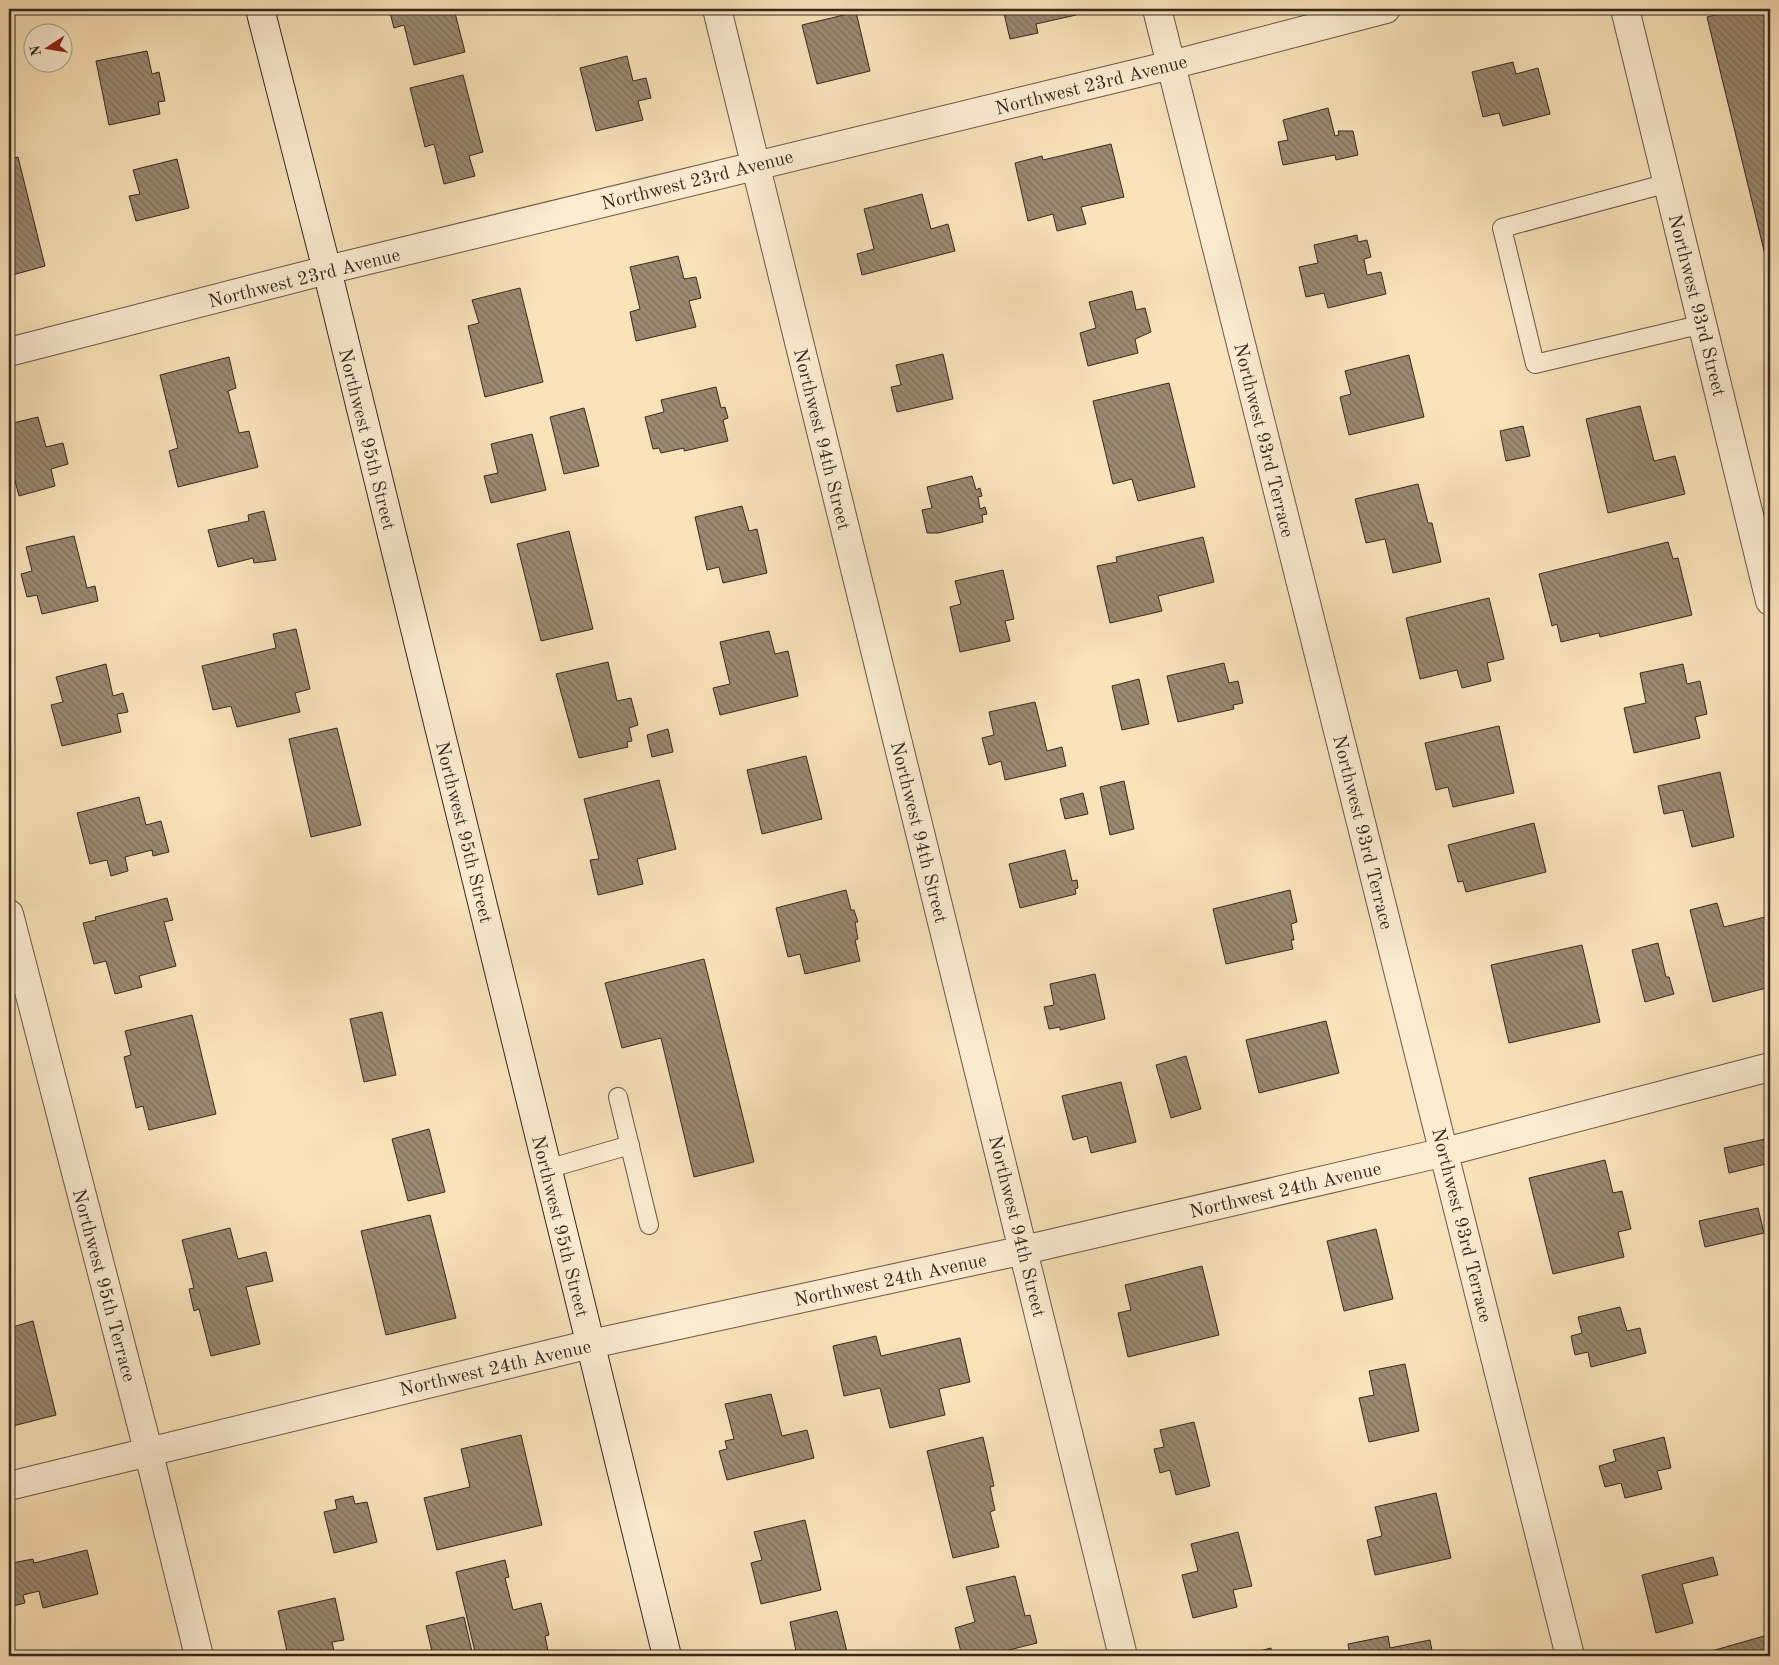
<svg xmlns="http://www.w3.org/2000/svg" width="1779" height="1665" font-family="'Old Standard TT',serif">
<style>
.building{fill:url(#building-back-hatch);stroke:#352922}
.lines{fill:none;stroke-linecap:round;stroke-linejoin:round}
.service-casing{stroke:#665748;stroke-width:20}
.minor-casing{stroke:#665748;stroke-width:30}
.secondary-casing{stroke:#352922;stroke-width:30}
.service{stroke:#fbecd1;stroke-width:18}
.minor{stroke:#fbecd1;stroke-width:28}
.secondary{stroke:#fbecd1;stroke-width:28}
.labels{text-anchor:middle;stroke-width:4.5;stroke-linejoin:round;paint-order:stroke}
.street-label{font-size:19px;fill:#352922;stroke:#fbecd1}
</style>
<defs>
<pattern id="building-back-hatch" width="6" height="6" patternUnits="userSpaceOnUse" patternTransform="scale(1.25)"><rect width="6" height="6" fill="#9b8970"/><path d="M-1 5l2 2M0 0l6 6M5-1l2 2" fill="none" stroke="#7f705c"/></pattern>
</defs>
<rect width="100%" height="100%" fill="#f9e1b8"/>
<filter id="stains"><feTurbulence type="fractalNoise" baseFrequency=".004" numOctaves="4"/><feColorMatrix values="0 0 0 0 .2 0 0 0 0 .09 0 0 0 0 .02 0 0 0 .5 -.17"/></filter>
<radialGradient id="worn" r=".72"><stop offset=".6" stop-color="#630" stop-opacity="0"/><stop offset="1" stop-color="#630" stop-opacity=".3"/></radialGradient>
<path class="building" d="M389 9H450L451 14 455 13 465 52 414 65 404 25 394 28Z
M556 9H582L558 15Z
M1003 9H1075L1076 15 1036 24 1038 33 1010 39Z
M1740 9H1770V266L1768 267 1707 17Z
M856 12 870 71 817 84 802 25Z
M147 51 152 74 159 72 165 101 158 102 160 114 109 125 96 61Z
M627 56 633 81 646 78 651 98 638 101 643 120 596 131 580 68Z
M1513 62 1516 74 1538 68 1550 114 1503 126 1499 113 1483 117 1472 72Z
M463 75 483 152 469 156 475 176 444 184 434 144 425 147 410 88Z
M1328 108 1335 136 1339 135 1338 131H1353L1358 155 1336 160 1335 155 1283 165 1278 142 1288 140 1283 120Z
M1111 144 1124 197 1081 207 1086 224 1057 231 1053 214 1028 221 1015 163 1042 156 1043 160Z
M18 157 45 266 9 276V159Z
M177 159 189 208 136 221 129 196 140 194 133 170Z
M922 194 931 229 948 224 955 251 862 275 857 254 874 249 864 209Z
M1357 235 1358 242 1367 240 1371 257 1364 259 1367 275 1381 272 1386 294 1328 308 1324 293 1306 297 1299 267 1318 263 1314 245Z
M678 256 684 279 696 277 701 298 689 301 696 327 636 341 630 312 640 309 630 267Z
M520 288 543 382 485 397 468 326 479 323 472 300Z
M1132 291 1136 310 1145 308 1151 332 1135 339 1138 353 1088 366 1080 333 1096 328 1089 302Z
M943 354 953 399 897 412 891 387 901 385 896 365Z
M1409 355 1424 417 1349 435 1340 397 1351 394 1345 371Z
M229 357 236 388 228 391 239 433 249 431 258 467 178 487 169 451 178 448 160 375Z
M1169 383 1195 487 1138 501 1132 479 1113 484 1093 401Z
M716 387 721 408 725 407 728 418 723 420 728 441 684 451V448L661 453 659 448 653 449 645 417 664 412 661 400Z
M1640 406 1654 461 1675 456 1685 494 1608 513 1586 419Z
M584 408 599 466 564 474 550 417Z
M38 417 46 447 63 443 68 464 51 469 55 486 19 496 9 458V424Z
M1523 426 1530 456 1506 461 1500 431Z
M532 434 546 490 491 503 484 476 498 473 491 444Z
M972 476 976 490 980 488 982 496 978 497 980 509 985 507 987 514 982 515 983 522 938 533H927L922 510 932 508 927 487Z
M1418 484 1428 523H1432L1441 562 1393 573 1385 539 1366 543 1355 499Z
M742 506 749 531 757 529 767 573 723 583 719 567 707 570 695 517Z
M264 511 276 560 254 563 253 558 218 567 208 530 249 521 248 515Z
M569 531 593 629 541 641 517 544Z
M74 536 87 588 95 586 98 601 42 614 37 595 27 597 21 574 32 571 26 547Z
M1203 537 1214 582 1158 596 1162 611 1110 623 1097 566 1117 562 1116 557Z
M1668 542 1673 559 1678 558 1692 615 1600 637 1599 633 1561 642 1557 624 1552 626 1539 574Z
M1003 570 1014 619 1005 621 1010 641 960 652 950 607 961 604 955 581Z
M1489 598 1504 659 1487 663 1491 681 1462 688 1457 670 1420 679 1406 618Z
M296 629 310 689 295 693 300 712 237 727 231 706 213 710 202 666 276 648 273 634Z
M769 631 775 654 788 651 798 696 720 715 713 688 730 684 720 642Z
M608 662 617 701 631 698 638 725 629 728 632 741 627 742 628 747 579 758 556 674Z
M1224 663 1229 683 1238 681 1243 703 1233 705 1234 709 1178 722 1167 676Z
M106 664 113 696 123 693 128 712 117 714 121 732 62 746 51 705 63 702 56 677Z
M1683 664 1687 684 1700 681 1707 714 1695 717 1700 738 1634 753 1624 708 1646 703 1640 673Z
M1139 679 1149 724 1122 730 1112 686Z
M1035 702 1047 751 1062 747 1066 766 1005 780 1001 761 989 765 982 738 994 735 989 712Z
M1499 726 1514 793 1453 807 1448 787 1436 790 1425 743Z
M337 728 361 825 311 837 289 739Z
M668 729 673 752 652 757 647 735Z
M806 756 822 819 762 834 747 770Z
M1720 772 1734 837 1692 847 1683 810 1664 814 1658 786Z
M659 780 676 849 637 859 643 884 598 895 590 860 599 859 584 799Z
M1124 781 1134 829 1110 835 1100 787Z
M1083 793 1088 814 1065 819 1060 799Z
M139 797 146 825 161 821 169 852 153 856 152 850 125 857 128 871 111 876 107 860 90 864 77 813Z
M1534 823 1546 872 1466 892 1463 881 1458 882 1448 845Z
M1065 850 1072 881 1077 880 1078 888 1075 889 1076 894 1020 908 1009 864Z
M846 890 851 910H854L858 922H855L858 939 855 940 860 961 805 974 800 954 788 957 776 908Z
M1290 890 1297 922 1291 924 1294 940H1291L1293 949 1226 964 1213 909Z
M167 898 173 920 164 922 176 966 139 976 142 987 115 994 106 961 94 964 83 923 96 920 95 917Z
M1717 903 1724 927 1765 917 1770 939V987L1713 1002 1690 910Z
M1658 943 1666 977H1669L1674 994 1645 1002 1632 950Z
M1582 945 1600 1022 1509 1043 1491 965Z
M704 959 754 1162 694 1177 661 1038 622 1048 605 983Z
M1095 974 1105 1019 1060 1030V1027L1049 1029 1044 1007 1054 1005 1050 984Z
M382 1012 396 1075 364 1082 350 1019Z
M192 1015 216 1114 149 1130 143 1106 136 1108 124 1057 131 1055 125 1031Z
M1326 1021 1339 1073 1259 1093 1246 1040Z
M1186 1056 1201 1109 1171 1118 1156 1065Z
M1121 1082 1136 1142 1091 1153 1087 1136 1073 1140 1062 1096Z
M429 1129 445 1192 408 1201 392 1139Z
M1770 1138V1163L1729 1173 1724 1148Z
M1605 1160 1613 1193 1622 1191 1631 1229 1618 1232 1624 1257 1553 1274 1529 1178Z
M1758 1208 1764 1233 1705 1247 1699 1221Z
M430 1215 456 1318 386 1335 361 1231Z
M230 1228 238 1259 266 1252 273 1281 246 1287 260 1344 211 1356 199 1309 194 1311 189 1289 194 1288 182 1240Z
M1376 1229 1393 1299 1344 1311 1327 1241Z
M9 1244 13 1265 9 1266Z
M1202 1266 1219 1335 1128 1357 1118 1313 1131 1310 1125 1285Z
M1620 1307 1627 1331 1640 1328 1646 1353 1591 1367 1588 1352 1575 1355 1573 1346 1571 1336 1582 1333 1578 1317Z
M33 1321 56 1415 9 1427V1328Z
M876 1336 881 1356 960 1338 970 1382 939 1389 945 1415 890 1428 880 1388 844 1396 833 1346Z
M1405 1364 1419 1431 1369 1442 1359 1398 1374 1395 1369 1371Z
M771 1394 782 1436 807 1430 814 1458 727 1480 719 1451 727 1449 725 1441 734 1439 725 1404Z
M1194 1422 1210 1486 1176 1495 1170 1470 1160 1473 1154 1449 1164 1447 1160 1430Z
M521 1435 542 1525 437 1550 424 1498 470 1487 461 1449Z
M983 1437 994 1486 990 1487 995 1510 990 1512 999 1547 953 1558 927 1451Z
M1664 1437 1671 1468 1657 1471 1662 1489 1625 1498 1621 1483 1605 1487 1599 1466 1616 1461 1613 1450Z
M1436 1493 1451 1558 1375 1575 1367 1540 1382 1536 1375 1507Z
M353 1496 355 1504 367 1502 377 1542 334 1553 324 1512 337 1509 335 1500Z
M805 1520 821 1590 761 1604 751 1563 762 1560 754 1532Z
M1238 1532 1252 1586 1233 1590 1237 1607 1193 1618 1182 1575 1198 1571 1191 1544Z
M87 1550 98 1594 43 1608 39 1591 23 1595 25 1603 9 1607V1570L13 1569 12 1563 33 1559 34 1563Z
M1713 1557 1718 1575 1682 1584 1693 1623 1656 1633 1642 1575Z
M505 1560 509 1577 505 1578 513 1610 541 1603 549 1635 545 1636 549 1656H476L456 1572Z
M1015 1576 1025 1616 1030 1615 1037 1643 985 1656H962L955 1628 975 1622 966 1587Z
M335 1598 344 1640 332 1642 335 1656H288L278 1611Z
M837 1611 848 1656H797L790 1622Z
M464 1617 473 1656H433L426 1626Z
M1388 1636 1390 1648 1430 1640 1433 1656H1350L1348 1644Z
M1764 1636 1770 1656H1694Z
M1271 1648 1272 1656H1249L1248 1654Z"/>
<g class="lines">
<defs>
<path id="service" d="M1668 183 1502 228 1535 364 1703 324
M618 1097 649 1225
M547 1169 630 1145"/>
<path id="minor" d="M717 9 1123 1656
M1157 9 1570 1656
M1625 9 1770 601
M9 352 327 270 1171 65 1386 9
M9 914 148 1450 199 1656
M9 1486 591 1344 1024 1250 1445 1152 1770 1067"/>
<path id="secondary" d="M260 9 327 270 667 1656"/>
</defs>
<use href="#service" class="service-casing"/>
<use href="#minor" class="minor-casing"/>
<use href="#secondary" class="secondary-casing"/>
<use href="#service" class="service"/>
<use href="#minor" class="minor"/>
<use href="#secondary" class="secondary"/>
</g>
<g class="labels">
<g class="street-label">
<text transform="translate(1091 84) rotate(-14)" y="7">Northwest 23rd Avenue</text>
<text transform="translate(697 179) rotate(-14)" y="7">Northwest 23rd Avenue</text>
<text transform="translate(304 277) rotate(-14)" y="7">Northwest 23rd Avenue</text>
<text transform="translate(1698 305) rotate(76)" y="7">Northwest 93rd Street</text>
<text transform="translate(368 439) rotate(76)" y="7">Northwest 95th Street</text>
<text transform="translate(823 439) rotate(76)" y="7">Northwest 94th Street</text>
<text transform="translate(1265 440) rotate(76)" y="7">Northwest 93rd Terrace</text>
<text transform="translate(465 832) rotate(76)" y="7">Northwest 95th Street</text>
<text transform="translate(920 832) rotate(76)" y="7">Northwest 94th Street</text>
<text transform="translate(1364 832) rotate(76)" y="7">Northwest 93rd Terrace</text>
<text transform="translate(1285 1189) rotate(-13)" y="7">Northwest 24th Avenue</text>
<text transform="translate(1463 1225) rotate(76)" y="7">Northwest 93rd Terrace</text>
<text transform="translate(561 1226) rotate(76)" y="7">Northwest 95th Street</text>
<text transform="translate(1018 1226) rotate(76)" y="7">Northwest 94th Street</text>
<text transform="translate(890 1279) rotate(-12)" y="7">Northwest 24th Avenue</text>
<text transform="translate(105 1285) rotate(75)" y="7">Northwest 95th Terrace</text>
<text transform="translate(495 1367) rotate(-13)" y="7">Northwest 24th Avenue</text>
</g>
</g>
<rect width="1779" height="1665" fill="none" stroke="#f9e1b8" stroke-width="30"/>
<rect x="10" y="10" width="1759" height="1645" fill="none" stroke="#352922" stroke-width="2.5"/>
<rect x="15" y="15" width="1749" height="1635" fill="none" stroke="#352922"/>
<g transform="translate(48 48) rotate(258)"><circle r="24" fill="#fbecd1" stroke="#ac9e8b"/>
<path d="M0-4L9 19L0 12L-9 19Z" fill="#8f2418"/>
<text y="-8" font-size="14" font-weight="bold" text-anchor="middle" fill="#352922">N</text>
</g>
<rect width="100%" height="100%" filter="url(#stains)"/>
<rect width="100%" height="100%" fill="url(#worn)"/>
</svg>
